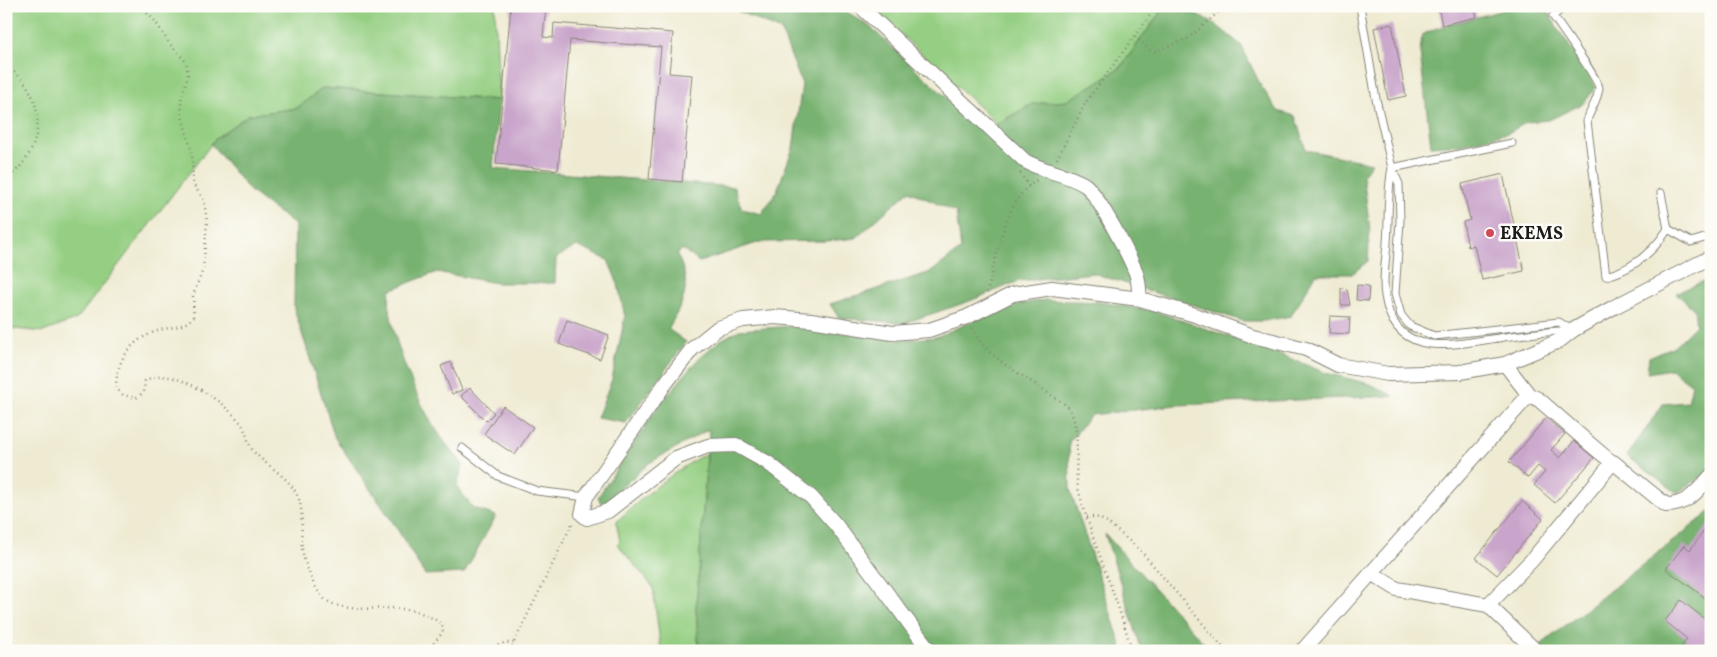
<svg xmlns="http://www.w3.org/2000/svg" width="1717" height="657" font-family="Vollkorn,serif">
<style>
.green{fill:#95cf83;stroke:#587650}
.forest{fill:#78b271;stroke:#4a6746}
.building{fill:#c9a4cb}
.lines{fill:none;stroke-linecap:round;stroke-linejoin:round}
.lane-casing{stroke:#868478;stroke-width:9}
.street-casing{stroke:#868478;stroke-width:16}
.path{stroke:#868478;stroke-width:2.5;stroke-dasharray:1 4;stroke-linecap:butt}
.lane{stroke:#fff;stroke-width:7}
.street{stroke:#fff;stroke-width:14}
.poi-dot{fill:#d1495b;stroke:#fdfcf7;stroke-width:2}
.labels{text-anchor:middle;stroke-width:5;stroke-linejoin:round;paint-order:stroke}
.poi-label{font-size:18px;font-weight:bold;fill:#1c1c1c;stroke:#fdfcf7;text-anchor:start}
</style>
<rect width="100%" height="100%" fill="#fdfcf7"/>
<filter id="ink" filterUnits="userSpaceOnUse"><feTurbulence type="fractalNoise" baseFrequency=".02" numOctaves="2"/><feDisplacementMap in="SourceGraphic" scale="10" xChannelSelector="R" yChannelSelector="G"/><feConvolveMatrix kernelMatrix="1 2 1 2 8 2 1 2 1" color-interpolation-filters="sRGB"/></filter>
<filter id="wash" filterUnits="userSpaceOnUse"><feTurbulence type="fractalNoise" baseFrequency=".0096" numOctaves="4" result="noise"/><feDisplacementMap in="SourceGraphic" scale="20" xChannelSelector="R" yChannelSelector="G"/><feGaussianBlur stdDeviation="1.12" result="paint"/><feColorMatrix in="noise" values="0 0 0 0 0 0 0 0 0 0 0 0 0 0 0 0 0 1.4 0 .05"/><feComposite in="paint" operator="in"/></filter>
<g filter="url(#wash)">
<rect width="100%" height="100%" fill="#efebd3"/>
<path class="green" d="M6 6H495L499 100 323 88 297 108 248 115 216 138 77 319 43 332 6 328Z
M871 6H1165L1120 68 1067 101 1032 104 997 124Z
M707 453 696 609 699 651H661L653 587 617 544 620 541 616 522C644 496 673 471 707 453Z"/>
<path class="forest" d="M727 6H838L869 26 985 133 997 124 1032 104 1067 101 1120 68 1163 9 1190 12 1215 24 1241 45 1261 86 1278 111 1295 116 1306 150 1372 163 1363 175 1370 230 1368 261 1352 274H1316L1291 316 1264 321H1243L1093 273 1019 281 967 302 904 323 839 318 830 304 931 272 961 249 956 212 909 191 856 238 827 241 760 242 699 262 682 249 677 255C693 286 684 301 668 329L686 342 626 423 597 418 612 379 625 317 618 284 608 260 577 246 556 258 555 283H496L437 272 390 290C384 323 416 399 435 428 443 441 454 453 463 465L457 487 473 508 496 516 464 573 425 575 396 527 335 438 294 308 295 225 250 191 211 144 216 138 248 115 297 108 323 88 499 100 493 168 734 187 742 209 761 214 776 193 793 148 802 84 781 31Z
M1518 6H1546C1558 36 1582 58 1596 87L1584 103 1549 120 1527 122 1508 133 1461 144 1431 146 1420 53 1422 35 1437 28Z
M1711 278V470L1677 493 1627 456 1663 404 1688 402 1692 385 1671 369 1647 373 1649 357 1675 346 1696 325 1694 309 1676 293Z
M1045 300 1098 302 1154 311 1282 355 1326 373 1370 384 1394 396 1176 405 1091 415 1069 442 1070 489 1123 651H699L696 609 709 429 649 463 602 505 598 497 660 404 699 358 719 341 739 330 793 326 900 340 936 337 1008 306Z
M1711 511V651H1533Z
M1105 534 1211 651H1142Z"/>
<g id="blocks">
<path class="building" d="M511 6H546L543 37 553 38 554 23 673 33 669 73 692 75 682 182 649 179 661 47 570 40 558 170 496 164Z
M1438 6H1474L1477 17 1442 25Z
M1392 24 1406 96 1388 100 1374 28Z
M1503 174 1524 271 1482 280 1474 245 1468 247 1463 222 1470 220 1462 184Z
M1357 285 1369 286 1368 301 1356 300Z
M1341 288 1347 289 1350 305H1341Z
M1330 316 1350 317 1349 334 1329 333Z
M567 320 609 335 600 359 559 344Z
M451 362 462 390 452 394 441 366Z
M470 388 494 413 486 421 461 396Z
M503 406 533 427 515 455 484 434Z
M1546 418 1565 434 1551 450 1560 458 1574 441 1594 458 1555 503 1534 485 1545 472 1538 466 1528 478 1509 462Z
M1522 501 1543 519 1497 575 1476 558Z
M1711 521V602L1666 569 1684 545 1690 550Z
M1681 600 1711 624V651H1678L1687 639 1665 621Z"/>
</g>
</g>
<g filter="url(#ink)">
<use href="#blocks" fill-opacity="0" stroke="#868478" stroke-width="1"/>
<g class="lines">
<defs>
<path id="lane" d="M1360 6 1376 99 1392 168 1512 143
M1565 6 1553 16C1561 28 1599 80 1599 88 1598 100 1590 110 1587 121L1606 276C1634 269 1653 252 1668 229
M1392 168C1387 193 1389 218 1387 243 1386 260 1382 279 1385 296 1395 361 1453 344 1498 338 1522 334 1546 332 1570 330
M1392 168 1399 184 1400 221 1395 294 1401 315 1410 326 1434 336 1559 322 1572 330
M1661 193 1668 229 1691 242 1711 236
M462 448 498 476 537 491 586 497"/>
<path id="street" d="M860 6 1025 161C1044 172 1066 173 1085 185 1097 193 1132 260 1137 276 1139 283 1139 292 1140 299
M1505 364 1529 395 1538 399C1548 407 1608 461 1613 462L1666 505C1688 505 1697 491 1711 476
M1371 573 1397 589 1488 605 1536 651
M1488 605 1532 560 1613 462
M1304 649 1529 395
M930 651 836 525 811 497 768 463 736 445 708 446 676 458 608 511 587 518 582 514 586 497 665 384 692 349 718 328 743 320 775 317 811 320 892 333 929 330 967 317 1013 294 1052 288 1140 299 1192 314 1253 336 1306 349 1338 365 1388 374 1460 372 1505 364 1559 341 1573 330 1614 307 1711 257"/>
</defs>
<use href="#lane" class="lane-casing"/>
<use href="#street" class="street-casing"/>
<path class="path" d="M140 6 155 21 169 43 186 62 188 75 181 100 182 116 192 153 193 184 204 200 207 222 203 270 193 295 194 316C181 331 169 325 152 333 128 343 116 363 116 388L123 395 136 398 144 392 145 381C170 363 223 401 240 422 247 430 247 444 254 452 267 466 289 477 297 495 305 510 300 532 302 548 303 559 308 570 312 580 315 586 318 592 322 597 342 615 378 606 403 609 417 610 430 616 442 624L443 632 427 651
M1135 36 1150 50 1155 51 1189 38 1223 8 1228 6
M6 66C49 93 47 151 6 179
M1057 159 1086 102 1157 6
M1020 173 1029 186
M987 293C997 258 1003 200 1037 180
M972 328C986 359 1026 376 1052 396 1058 400 1067 404 1070 410 1083 436 1072 465 1079 492 1094 546 1117 597 1132 651
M1087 517H1096L1107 522 1140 550 1226 651
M484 651 504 643H515
M510 651 573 522"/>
<use href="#lane" class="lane"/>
<use href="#street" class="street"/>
</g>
</g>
<circle class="poi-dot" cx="1490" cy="233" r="5"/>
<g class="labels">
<g class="poi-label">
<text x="1500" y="239">EKEMS</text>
</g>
</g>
<rect width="1717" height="657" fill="none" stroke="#fdfcf7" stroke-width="25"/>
</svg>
